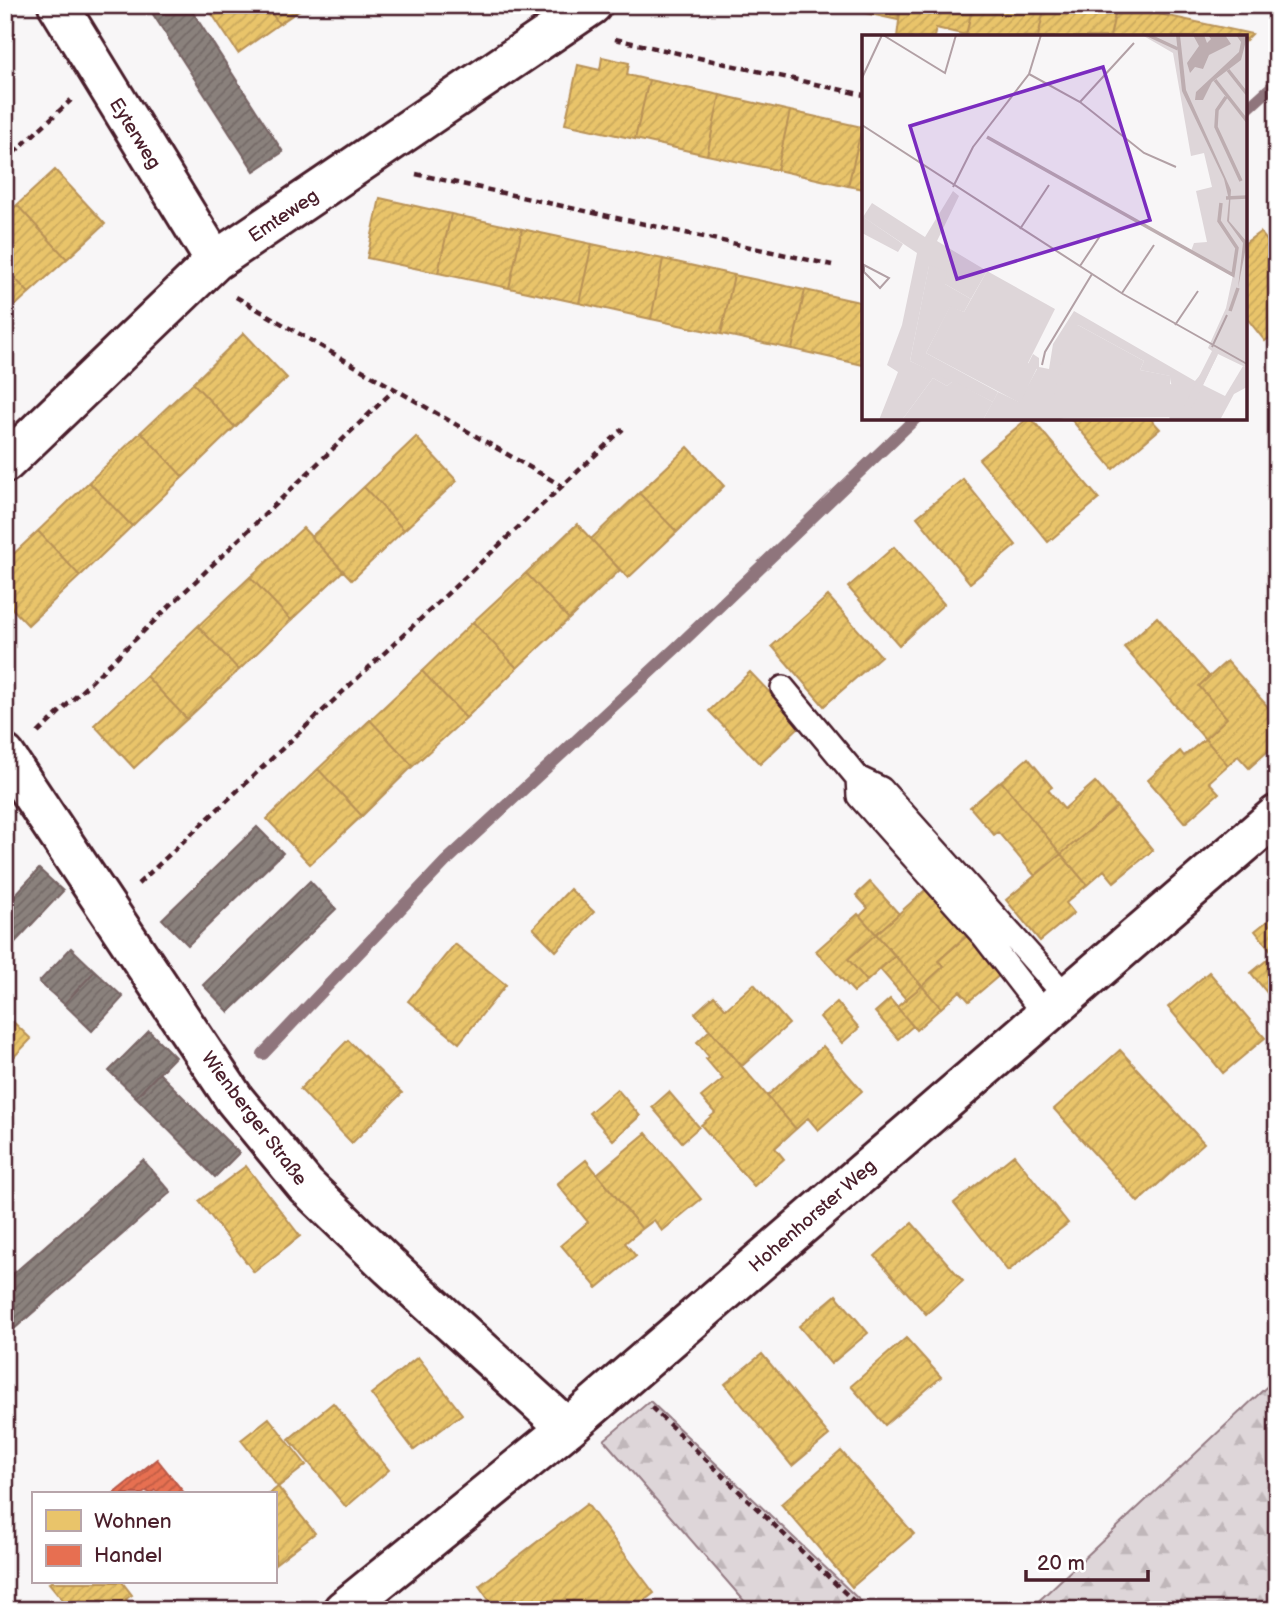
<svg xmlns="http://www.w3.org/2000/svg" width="1282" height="1615" font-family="'Balsamiq Sans',sans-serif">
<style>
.forest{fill:url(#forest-firs);stroke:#947a82;stroke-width:2}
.homes{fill:url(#homes-hatch);stroke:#b99257;stroke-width:2}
.shops{fill:url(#shops-hatch);stroke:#b85746;stroke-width:2}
.industry{fill:url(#industry-hatch);stroke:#776464;stroke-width:2}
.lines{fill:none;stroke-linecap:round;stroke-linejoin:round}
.stream{stroke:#8f747b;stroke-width:12}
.service-casing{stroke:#4a1f2b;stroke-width:28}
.minor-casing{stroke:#4a1f2b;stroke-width:44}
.path{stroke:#4a1f2b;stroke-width:4.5;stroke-dasharray:7 5;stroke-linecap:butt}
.service{stroke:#fff;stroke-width:23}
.minor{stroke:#fff;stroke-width:38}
.labels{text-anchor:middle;stroke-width:7;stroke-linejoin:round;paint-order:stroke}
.street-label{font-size:19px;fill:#4a1f2b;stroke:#fff}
.inset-river{fill:none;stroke:#bdadb0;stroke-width:3.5}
.inset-road{fill:none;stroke:#b2a0a5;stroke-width:2}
.view{fill:#7b2cbf;fill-opacity:0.15;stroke:#7b2cbf;stroke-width:3.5}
.inset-edge{fill:none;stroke:#4a1f2b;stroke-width:3.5}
</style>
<defs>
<pattern id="forest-firs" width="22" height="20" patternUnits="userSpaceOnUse" patternTransform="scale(1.75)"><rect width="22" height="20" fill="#ded6d9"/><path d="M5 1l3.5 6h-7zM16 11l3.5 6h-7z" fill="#c0b7ba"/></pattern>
<pattern id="homes-hatch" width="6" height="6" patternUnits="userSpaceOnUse" patternTransform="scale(1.75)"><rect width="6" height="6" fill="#e9c46a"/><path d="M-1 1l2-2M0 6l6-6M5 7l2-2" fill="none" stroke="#c9a85c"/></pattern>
<pattern id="shops-hatch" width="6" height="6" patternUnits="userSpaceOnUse" patternTransform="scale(1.75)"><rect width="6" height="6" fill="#e76f51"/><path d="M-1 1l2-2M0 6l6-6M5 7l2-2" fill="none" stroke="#bd5b43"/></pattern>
<pattern id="industry-hatch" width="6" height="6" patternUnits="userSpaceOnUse" patternTransform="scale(1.75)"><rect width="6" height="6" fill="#8a817c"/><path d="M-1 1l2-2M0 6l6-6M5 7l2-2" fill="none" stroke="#736966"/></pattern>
</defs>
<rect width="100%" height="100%" fill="#f8f6f7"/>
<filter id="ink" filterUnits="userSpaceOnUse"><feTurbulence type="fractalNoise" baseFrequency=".0143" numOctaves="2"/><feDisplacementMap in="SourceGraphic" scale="14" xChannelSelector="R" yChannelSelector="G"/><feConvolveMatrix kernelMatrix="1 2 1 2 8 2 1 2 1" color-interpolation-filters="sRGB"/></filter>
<g filter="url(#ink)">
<path class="forest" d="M1277 1377V1610H1029Z
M650 1401 870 1610H752L604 1440Z"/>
<path class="homes" d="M206 5H266L279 24 238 53Z
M266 5H307L279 24Z
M829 5H901L898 20Z
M901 5H973L966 35 936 28 934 37H897Z
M973 5H1045L1038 37 966 35Z
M1045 5H1117L1110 37H1038Z
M1117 5H1118L1252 34 1245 41V37H1110Z
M602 57 629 63 627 75 649 80 635 139 565 124 578 65 600 70Z
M649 80 720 95 707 155 635 139Z
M720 95 790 111 777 170 707 155Z
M790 111 862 127 848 186 777 170Z
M862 127H864V189L848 186Z
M55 170 105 224 67 259 17 205Z
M380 198 451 214 438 273 367 258Z
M17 205 67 259 29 293 5 268V216Z
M451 214 522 229 509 288 438 273Z
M522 229 592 244 579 303 509 288Z
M1260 232 1277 253V332L1265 341 1245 316V243Z
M592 244 663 259 651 319 579 303Z
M663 259 734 275 721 334 651 319Z
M5 268 29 293 5 315Z
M734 275 805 290 792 349 721 334Z
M805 290 864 303 863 365 792 349Z
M244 333 287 378 235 427 193 383Z
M193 383 235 427 183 477 141 432Z
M1028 418H1031L1099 499 1048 542 979 459Z
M1070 418H1150L1160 429 1113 469Z
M141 432 183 477 132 526 89 482Z
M416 437 457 481 404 530 364 487Z
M688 447 724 486 677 532 639 493Z
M963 479 1016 545 970 583 917 517Z
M89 482 132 526 80 576 38 531Z
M364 487 404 530 352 580 311 537Z
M639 493 677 532 628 578 591 539Z
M577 524 620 570 569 619 526 573Z
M303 528 343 571 291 620 250 577Z
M38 531 80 576 28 625 5 601V562Z
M894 547 944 604 899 645 848 587Z
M526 573 569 619 517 668 473 622Z
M250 577 291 620 239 670 198 626Z
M828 596 881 656 824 706 772 646Z
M1157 617 1209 676 1199 686 1227 718 1205 739 1124 647Z
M473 622 517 668 466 718 422 671Z
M198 626 239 670 187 719 146 676Z
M1227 661 1277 717V743L1249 768 1238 756 1228 765 1205 739 1227 718 1199 686Z
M422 671 466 718 413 766 370 720Z
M750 672 801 725 760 764 709 711Z
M146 676 187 719 134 768 94 725Z
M370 720 413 766 362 816 318 769Z
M1205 739 1228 765 1209 782 1219 793 1185 823 1148 780 1180 751 1184 756Z
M1028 758 1052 787 1048 790 1064 809 1095 782 1117 807 1061 854 1001 781Z
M318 769 362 816 310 864 267 819Z
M1001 781 1061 854 1035 876 998 832 994 835 970 807Z
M1117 807 1153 850 1114 882 1104 870 1087 885 1061 854Z
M1061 854 1087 885 1066 903 1074 913 1040 941 1006 900Z
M870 882 899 914 876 934 860 916 868 908 856 895Z
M933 883 974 929 938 961 944 966 922 986 876 934Z
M570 889 594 912 556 951 533 928Z
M1277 913V1003L1276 1004 1251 973 1274 954 1255 931Z
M858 914 876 934 848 959 867 981 854 992 816 951Z
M876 934 895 956 867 981 848 959Z
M967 936 1001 974 969 1001 960 991 941 1008 922 986 944 966 938 961Z
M455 944 506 985 459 1043 408 1001Z
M895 956 922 986 906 999 880 969Z
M1209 972 1265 1038 1223 1073 1168 1007Z
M754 984 789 1024 742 1066 695 1013 714 996 726 1009Z
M922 986 941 1008 916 1030 897 1007Z
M890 999 913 1026 898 1039 875 1012Z
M837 1002 859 1028 842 1043 820 1017Z
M5 1014 31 1039 9 1062 5 1057Z
M710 1030 796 1129 775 1148 784 1159 754 1186 701 1125 715 1113 701 1097 723 1079 706 1059 709 1057 697 1042Z
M348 1040 402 1093 352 1143 300 1089Z
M823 1046 862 1091 818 1130 808 1118 796 1129 767 1096Z
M1120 1050 1204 1143 1138 1202 1054 1109Z
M617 1089 640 1116 613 1140 589 1113Z
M669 1092 699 1127 682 1142 652 1107Z
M646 1133 701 1199 662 1231 654 1220 642 1229 597 1174Z
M1014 1155 1068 1223 1008 1271 954 1203Z
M586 1160 642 1229 625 1243 636 1256 597 1288 561 1245 588 1222 557 1184Z
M246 1166 300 1236 254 1272 199 1201Z
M912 1223 963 1281 926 1314 875 1256Z
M836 1295 868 1333 831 1364 799 1326Z
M906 1338 941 1377 885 1425 851 1386Z
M762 1354 829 1435 792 1466 725 1384Z
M418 1357 462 1414 414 1450 371 1394Z
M333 1403 389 1470 346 1507 289 1439Z
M269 1418 306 1465 278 1487 241 1440Z
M841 1451 914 1534 852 1587 781 1504Z
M278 1487 315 1533 275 1564V1494H269Z
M587 1504 654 1593 632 1610H496L479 1586Z
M51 1582H122L132 1595 126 1599 134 1610H71L49 1583Z"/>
<path class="shops" d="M157 1459 185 1494H158L155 1490 150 1494 147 1491 142 1494H113Z"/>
<path class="industry" d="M147 5H188L283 152 254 171Z
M257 827 283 853 188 945 162 919Z
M39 869 63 891 6 952 5 906Z
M310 881 336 909 229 1012 203 985Z
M71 948 95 971 64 1004 39 982Z
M95 971 123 997 92 1031 64 1004Z
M149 1031 175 1057 136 1097 109 1071Z
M159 1073 239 1153 215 1177 136 1097Z
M143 1160 171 1192 5 1337V1281Z"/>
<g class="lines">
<path class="stream" d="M1245 111 1277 82
M263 1054 445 862 677 647 916 418"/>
<defs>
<path id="service" d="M783 688 858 778 859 796 983 935 1045 1015
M858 778 881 789 1066 996"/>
<path id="minor" d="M58 5 215 261
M5 463 215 261 592 5
M5 755 235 1100 306 1186 390 1267 567 1428
M343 1610 567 1428 1277 815"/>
</defs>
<use href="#service" class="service-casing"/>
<use href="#minor" class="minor-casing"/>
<path class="path" d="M615 39 864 95
M5 161 71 100
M416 174 832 265
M236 297 562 486
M38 733 395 389
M138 884 623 429
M651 1407 863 1610"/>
<use href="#service" class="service"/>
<use href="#minor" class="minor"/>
</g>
</g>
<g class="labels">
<g class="street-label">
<text transform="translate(136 133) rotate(58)" y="7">Eyterweg</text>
<text transform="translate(283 215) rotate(-34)" y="7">Emteweg</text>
<text transform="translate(255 1118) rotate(53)" y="7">Wienberger Straße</text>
<text transform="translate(812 1215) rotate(-41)" y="7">Hohenhorster Weg</text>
</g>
</g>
<g transform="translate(862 35)">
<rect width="385" height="385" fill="#f8f6f7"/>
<path d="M91 156 97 161 75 206 125 236 109 264 83 249 67 231 48 326 91 346 85 351 71 343 40 385H17L36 337 25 330 40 290 55 218 1 182 10 168 63 202ZM212 276 333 346 356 319 341 350 363 361 381 331 385 333V352L372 359 358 385H307L308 380 314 381 308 341 278 335 282 326 216 290 198 383 206 385H121L136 357 157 367 175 334 166 329 171 319 177 323V332L187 334 191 309Z" fill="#ded6d9"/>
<path d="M280 0H385V333L356 319 324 385H315L350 316 346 313 364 273 371 240 329 216 332 208 345 207 334 156 350 152 342 118 329 121 311 18ZM67 230 85 236 83 249 109 264 102 277 88 272 64 318 136 357 131 367 48 326Z" fill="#ded6d9"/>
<path d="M0 181 41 209 36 217 0 198ZM125 236 193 274 166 328 175 333 158 368 64 318 88 271 102 277ZM71 343 85 351 91 346 131 367 121 385H40Z" fill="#ded6d9"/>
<path d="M216 290 282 326 278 335 309 341 308 349 321 352 315 382 198 383 189 374 202 314Z" fill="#ded6d9"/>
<path d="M314 0H318L324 55 369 155 367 186 385 207 376 253 381 208 365 186 367 165 362 144 320 56ZM331 0H342L345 8 349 4 346 0H363L369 9 347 20 341 34 333 32 328 38 325 28 337 11ZM374 0 385 2 379 25 350 47 341 65H333L334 57 377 17 379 7Z" fill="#bdadb0"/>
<path class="inset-river" d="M286 0 316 14M366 35 385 59M353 45 385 86M364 62 355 75 354 92 379 146M125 102 371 240 375 213 357 186 359 168M364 163 385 162M368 276 376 253"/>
<path class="inset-road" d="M21 0 83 38 94 0M167 39 218 67 282 118 314 132M0 43 20 0M218 67 272 8M0 90 261 259 385 329M91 152 111 112 167 39 179 0M158 194 187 150M0 229 2 230 27 243 18 253 2 237V230M218 231 238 201M260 258 292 210M313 290 336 256M350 312 365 280M180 330 183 317 230 239"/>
<path class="view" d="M241 32 288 185 95 244 48 91Z"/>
<rect width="385" height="385" class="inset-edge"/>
</g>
<rect width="1282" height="1615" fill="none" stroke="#fff" stroke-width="28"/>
<rect x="14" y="14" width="1254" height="1587" fill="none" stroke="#4a1f2b" stroke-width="2.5" filter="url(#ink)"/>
<rect x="32" y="1492" width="245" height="91" fill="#ffffff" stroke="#b7a5aa" stroke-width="2"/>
<rect x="46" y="1510" width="35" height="21" fill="#e9c46a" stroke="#b7a5aa" stroke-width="2"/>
<text x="94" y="1528" font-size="21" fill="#4a1f2b">Wohnen</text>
<rect x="46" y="1545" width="35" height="21" fill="#e76f51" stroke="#b7a5aa" stroke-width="2"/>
<text x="94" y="1562" font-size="21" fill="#4a1f2b">Handel</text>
<path d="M1026 1570v10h122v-10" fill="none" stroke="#4a1f2b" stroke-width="3.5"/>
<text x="1037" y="1570" font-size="21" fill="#4a1f2b" stroke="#ffffff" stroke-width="5" paint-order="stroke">20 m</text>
</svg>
